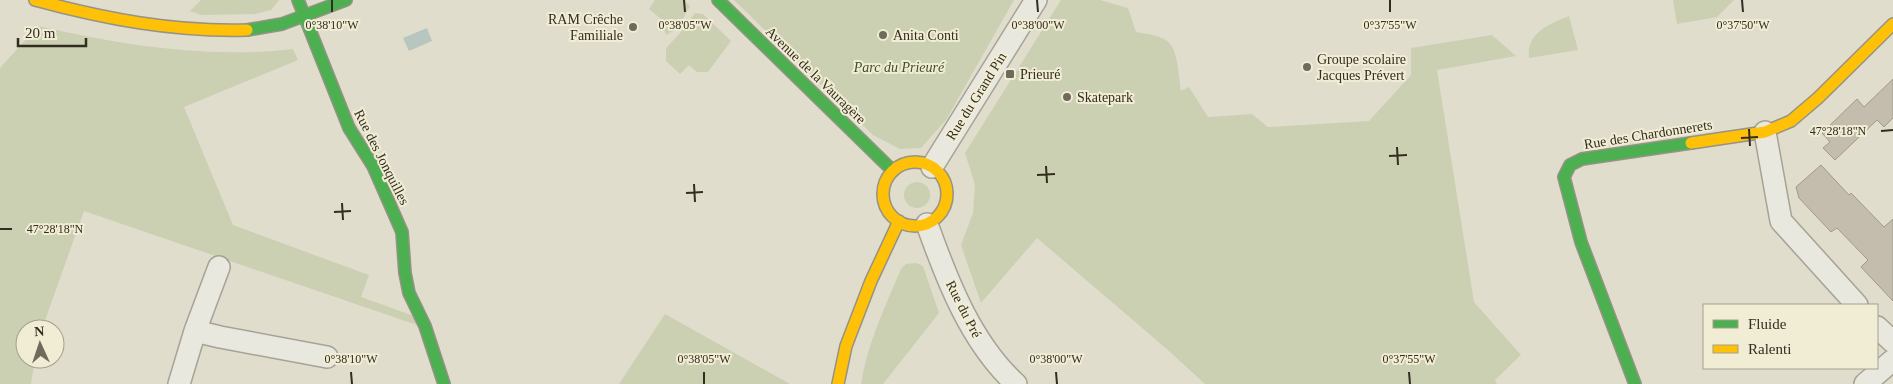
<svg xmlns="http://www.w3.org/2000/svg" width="1893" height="384" font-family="Georgia,serif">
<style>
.green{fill:#cbd0b2}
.water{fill:#b7c6bf}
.building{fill:#c4bdae;stroke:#a09a8d}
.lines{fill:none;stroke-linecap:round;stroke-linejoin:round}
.street-casing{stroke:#a6a296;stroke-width:24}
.fast-casing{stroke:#959286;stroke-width:14}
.slow-casing{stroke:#959286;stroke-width:14}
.street{stroke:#e9e8de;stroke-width:21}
.fast{stroke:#4caf50;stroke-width:11}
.slow{stroke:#ffc107;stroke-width:11}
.ticks{fill:none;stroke:#332c20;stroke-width:2}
.poi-dot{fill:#706a5d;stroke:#f1edd4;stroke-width:2}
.labels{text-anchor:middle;stroke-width:4;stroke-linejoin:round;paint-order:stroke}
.poi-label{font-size:14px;fill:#332c20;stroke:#f1edd4;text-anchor:start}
.park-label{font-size:14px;font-style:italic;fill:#3e4d29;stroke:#f1edd4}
.street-label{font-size:14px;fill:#332c20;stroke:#f1edd4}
.ticks-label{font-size:12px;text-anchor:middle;fill:#332c20;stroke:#f1edd4;stroke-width:4;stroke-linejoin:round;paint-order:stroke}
</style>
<rect width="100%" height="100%" fill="#e0ddcd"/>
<path class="green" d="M201 0H279L271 10 255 14 201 15 190 11Z
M655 0H683L690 6 677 29 666 35 660 18 649 9Z
M734 0H1014L946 120 921 148 900 149 873 135Z
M1061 0H1100L1128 8 1136 32C1146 34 1163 35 1170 44 1178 52 1179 79 1181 91L1189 87 1208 117 1252 114 1268 127 1369 121 1411 75V48L1492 35 1516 56 1437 70 1474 302 1521 355 1495 380 1497 384H1205L1169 351 1037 238 981 303 961 245 973 213 975 185 965 153Z
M1673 0H1734L1717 17 1677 24Z
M695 13 703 14 731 41 708 72H697L689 65 680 74 666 61V48L680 33Z
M1569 16 1578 50 1529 58C1526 33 1549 24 1569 16Z
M38 26C121 45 208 59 293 49L298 60 184 107 233 225 369 275 361 297 414 316 417 325 84 211 42 329H25V359H35L31 384H0V68Z
M904 195a13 13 0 1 1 26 0a13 13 0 1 1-26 0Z
M916 263 923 266 939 313 883 384H861C867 344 885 307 901 269L906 264Z
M665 314 790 384H619Z"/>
<path class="water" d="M427 28 432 41 409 51 403 38Z"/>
<path class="building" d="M1893 79V118L1884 127 1877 120 1835 160 1823 148 1830 142 1822 133 1857 99 1864 107Z
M1821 165 1849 195 1851 193 1884 227 1893 219V301L1861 267 1868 260 1837 228 1831 232 1799 198 1796 187Z"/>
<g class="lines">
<defs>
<path id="street" d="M1765 132 1781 221 1857 305
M932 167 1036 0
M927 224C947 280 971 343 1016 384
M1877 327 1893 342
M195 331 220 337 327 357
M179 384 195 331 219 267
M1865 384 1893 360"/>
<path id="fast" d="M298 0 349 128 373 166 402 232 405 273 409 293 425 326 444 384
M718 0 893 171
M247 30 282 24 346 0
M1635 384 1581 242 1564 177 1570 165 1582 159 1691 143"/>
<path id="slow" d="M35 0C105 19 174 32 247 30
M1691 143 1765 132 1791 121 1818 98 1893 24
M883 194a32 32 0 1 1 64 0a32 32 0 1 1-64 0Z
M838 384 846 346 871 281 899 221"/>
</defs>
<use href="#street" class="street-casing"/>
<use href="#fast" class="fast-casing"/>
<use href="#slow" class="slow-casing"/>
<use href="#street" class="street"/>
<use href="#fast" class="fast"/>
<use href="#slow" class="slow"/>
</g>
<path class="ticks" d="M332 0V12M684 0 685 12M1037 0 1038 12M1390 0V12M1742 0 1743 12M1749 129 1750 146M1881 131 1893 130M1741 138 1758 137M1397 147 1398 165M1389 156 1407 155M1046 166 1047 183M1037 175 1055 174M694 184 695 202M686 193 703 192M342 203 343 220M334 212 351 211M0 229H12M351 372 352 384M704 372V384M1056 372 1057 384M1409 372 1410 384"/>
<g class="poi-dot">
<circle cx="633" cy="27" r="5"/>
<circle cx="883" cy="35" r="5"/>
<circle cx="1307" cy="67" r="5"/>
<rect x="1005" y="69" width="10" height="10" rx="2.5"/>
<circle cx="1067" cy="97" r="5"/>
</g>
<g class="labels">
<g class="poi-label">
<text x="623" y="24" text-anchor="end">RAM Crêche<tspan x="623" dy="16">Familiale</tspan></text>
<text x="893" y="40">Anita Conti</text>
<text x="1317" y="64">Groupe scolaire<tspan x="1317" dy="16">Jacques Prévert</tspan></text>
<text x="1020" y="79">Prieuré</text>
<text x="1077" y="102">Skatepark</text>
</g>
<g class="park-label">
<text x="899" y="72">Parc du Prieuré</text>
</g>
<g class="street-label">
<text transform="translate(816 75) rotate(44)" y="5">Avenue de la Vauragère</text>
<text transform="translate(976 96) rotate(-58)" y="5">Rue du Grand Pin</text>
<text transform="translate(1648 134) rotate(-9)" y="5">Rue des Chardonnerets</text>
<text transform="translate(382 157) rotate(63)" y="5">Rue des Jonquilles</text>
<text transform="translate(964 309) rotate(63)" y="5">Rue du Pré</text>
</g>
</g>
<g class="ticks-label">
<text x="332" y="29">0°38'10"W</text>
<text x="685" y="29">0°38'05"W</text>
<text x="1038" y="29">0°38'00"W</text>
<text x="1390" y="29">0°37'55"W</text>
<text x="1743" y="29">0°37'50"W</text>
<text x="1838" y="135">47°28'18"N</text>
<text x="55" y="233">47°28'18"N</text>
<text x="351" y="363">0°38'10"W</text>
<text x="704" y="363">0°38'05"W</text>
<text x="1056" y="363">0°38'00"W</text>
<text x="1409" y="363">0°37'55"W</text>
</g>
<rect x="1703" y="304" width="175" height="65" fill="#f1edd4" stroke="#a5a08c"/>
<rect x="1713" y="320" width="25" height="8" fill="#4caf50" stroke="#a5a08c"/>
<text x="1748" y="329" font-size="15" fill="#332c20">Fluide</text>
<rect x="1713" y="345" width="25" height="8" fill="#ffc107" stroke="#a5a08c"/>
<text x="1748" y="354" font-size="15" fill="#332c20">Ralenti</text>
<g transform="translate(40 344) rotate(357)"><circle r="24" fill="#f1edd4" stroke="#a5a08c"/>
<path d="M0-4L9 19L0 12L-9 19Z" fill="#706a5d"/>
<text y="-8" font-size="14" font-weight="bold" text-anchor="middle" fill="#332c20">N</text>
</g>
<path d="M18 38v8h68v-8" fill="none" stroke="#332c20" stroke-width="2.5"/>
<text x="25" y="38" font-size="15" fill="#332c20" stroke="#f1edd4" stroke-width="4" paint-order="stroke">20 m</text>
</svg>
